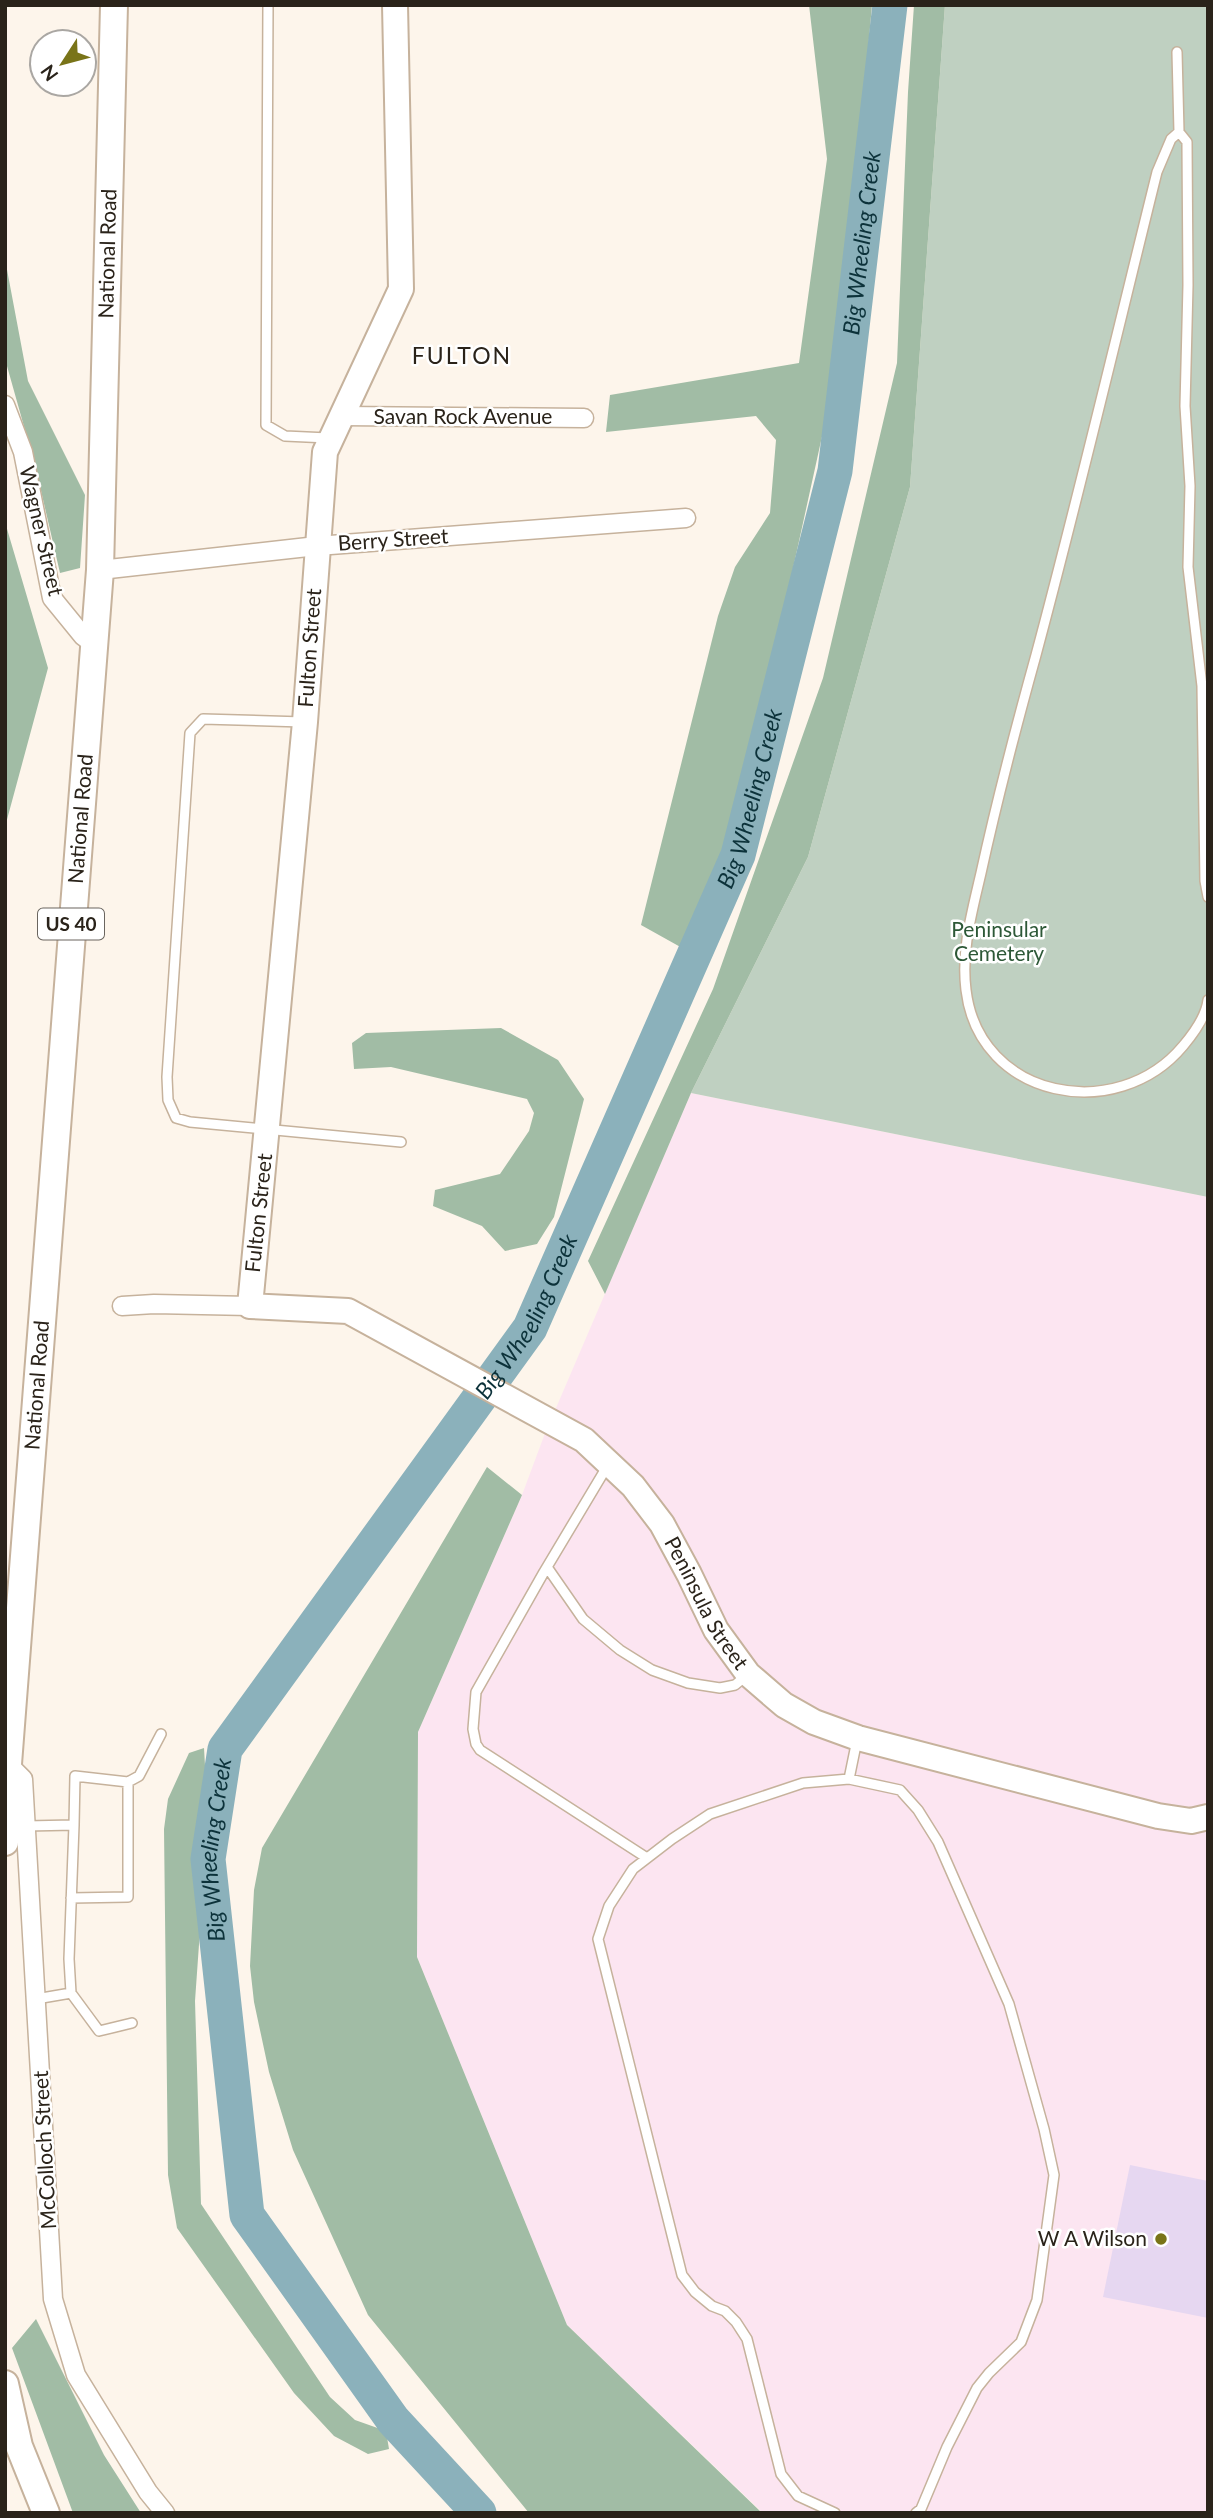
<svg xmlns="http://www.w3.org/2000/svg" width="1213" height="2518" font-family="Lato,sans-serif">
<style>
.industrial{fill:#fce5f1}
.green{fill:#bfd0c1}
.forest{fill:#a1bca5}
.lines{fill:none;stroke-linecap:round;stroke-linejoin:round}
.river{stroke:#8bb1bb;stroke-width:35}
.building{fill:#e6d7f1}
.lane-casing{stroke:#c6b29c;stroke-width:12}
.street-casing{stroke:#c6b29c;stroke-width:21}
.secondary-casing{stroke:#c6b29c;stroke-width:28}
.primary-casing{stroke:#c6b29c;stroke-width:30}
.lane{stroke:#fff;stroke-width:9}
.street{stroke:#fff;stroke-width:18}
.secondary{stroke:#fff;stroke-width:24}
.primary{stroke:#fff;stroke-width:26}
.poi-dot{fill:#797418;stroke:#fff;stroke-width:2.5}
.labels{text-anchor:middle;stroke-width:5;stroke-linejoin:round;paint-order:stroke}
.shield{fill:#fff;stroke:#6a655f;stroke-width:2}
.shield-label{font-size:19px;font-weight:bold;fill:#2a231a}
.street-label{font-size:21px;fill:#2a231a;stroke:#fff}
.park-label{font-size:21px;fill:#2d5837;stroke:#fff}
.poi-label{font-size:21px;fill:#2a231a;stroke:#fff;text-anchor:end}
.water-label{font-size:23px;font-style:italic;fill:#0c323a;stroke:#fff}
.neighbourhood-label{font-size:23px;letter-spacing:2px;fill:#2a231a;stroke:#fff}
</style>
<rect width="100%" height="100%" fill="#fdf5eb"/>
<path class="industrial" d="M691 1093 1208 1197V2513H763L567 2325 417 1957 418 1732 522 1495 544 1436Z"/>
<path class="green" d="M945 5H1208V1197L691 1093 808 857 910 487Z"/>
<path class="forest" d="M809 5H872L841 350 741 805 684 949 641 925 718 616 735 567 770 513 776 440 756 416 606 432 610 395 799 363 827 159Z
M914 5H945L910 487 808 857 691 1093 605 1294 588 1261 713 989 823 678 897 363 908 92Z
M5 259 28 381 85 495 80 568 60 573 36 469 5 359Z
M5 522 48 668 5 827Z
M501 1028 558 1060 584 1099 554 1217 537 1244 505 1251 482 1226 433 1206 435 1190 500 1174 529 1131 534 1113 527 1099 391 1067 354 1069 352 1043 366 1033Z
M487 1467 522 1495 418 1732 417 1957 567 2325 762 2513H529L368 2315 293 2150 269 2072 254 2002 250 1966 254 1890 262 1848Z
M204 1748 208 1817 195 2001 201 2204 330 2397 355 2420 386 2431 389 2449 368 2454 334 2436 294 2393 177 2228 168 2175 164 1829 168 1799 189 1753Z
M36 2319 104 2455 141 2513H73L12 2348Z"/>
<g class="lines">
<path class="river" id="s1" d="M479 2513 393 2420 247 2215 208 1859 225 1749 530 1328 738 855 835 471 890 5"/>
</g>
<path class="building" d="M1130 2165 1208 2181V2318L1103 2297Z"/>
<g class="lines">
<defs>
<path id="lane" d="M268 5 266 425 285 436 328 438
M1177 52 1179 132
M303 722 203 719 190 733 167 1077 168 1100 176 1118 190 1122 401 1142
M1208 897 1205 881 1202 686 1188 567 1190 486 1185 406 1188 285 1187 142 1179 132 1171 139 1157 172C1117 333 1079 495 1036 655 1016 727 997 800 981 873 972 912 961 950 966 990 979 1099 1117 1125 1183 1046 1194 1033 1206 1017 1208 1000
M608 1465 544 1572 476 1692 473 1729 476 1744 480 1750 647 1858
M547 1567 583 1619 620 1650 652 1670 688 1683 720 1688 735 1685 747 1675
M849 1779 857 1740
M128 1782 139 1776 161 1734
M26 1826 74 1825 69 1959 71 1993 36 1999
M71 1898 128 1897V1782L75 1776 74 1825
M71 1993 99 2031 132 2023
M835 2513 798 2496 781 2474 747 2339 736 2322 725 2311 712 2306 695 2292 682 2275 598 1939 609 1906 633 1869 672 1839 710 1814 803 1783 849 1779 900 1790 918 1810 938 1842 1009 2004 1044 2129 1054 2175 1037 2300 1021 2342 989 2373 977 2388 947 2447 921 2509 916 2513"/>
<path id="street" d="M5 405 23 452 52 598 83 636 95 645
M342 416 584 418
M100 570 317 546 686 518
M122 1306 154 1304 250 1306
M8 1764 23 1779 53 2299 76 2375 148 2492 165 2513"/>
<g id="secondary">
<path id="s2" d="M395 5 401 289 325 452 305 722 250 1306 348 1311 584 1440 633 1486 662 1524 689 1574 716 1630 748 1674 784 1705 814 1722 858 1738 1158 1816 1191 1821 1208 1817"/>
</g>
<g id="primary">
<path id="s3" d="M5 1842 8 1764 100 570 114 5"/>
<path d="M5 2384 19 2446 46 2513"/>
</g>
</defs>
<use href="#lane" class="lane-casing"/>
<use href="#street" class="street-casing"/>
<use href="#secondary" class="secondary-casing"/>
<use href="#primary" class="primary-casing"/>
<use href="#lane" class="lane"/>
<use href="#street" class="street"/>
<use href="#secondary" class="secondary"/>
<use href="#primary" class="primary"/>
</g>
<circle class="poi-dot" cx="1161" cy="2239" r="7"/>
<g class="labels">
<rect class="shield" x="38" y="908.5" width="66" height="31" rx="5"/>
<g class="shield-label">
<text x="71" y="931">US 40</text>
</g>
<g class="street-label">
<text dy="7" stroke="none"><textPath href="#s3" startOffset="1592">National Road</textPath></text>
<text x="463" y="424">Savan Rock Avenue</text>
<text transform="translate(41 531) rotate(77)" y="7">Wagner Street</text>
<text transform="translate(393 540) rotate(-4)" y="7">Berry Street</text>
<text transform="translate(310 648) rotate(-86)" y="7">Fulton Street</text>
<text dy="7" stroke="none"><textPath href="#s3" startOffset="1026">National Road</textPath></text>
<text transform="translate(259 1213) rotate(-84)" y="7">Fulton Street</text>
<text dy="7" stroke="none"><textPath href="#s3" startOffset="458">National Road</textPath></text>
<text dy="7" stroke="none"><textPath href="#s2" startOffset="1894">Peninsula Street</textPath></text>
<text transform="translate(45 2150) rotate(-93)" y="7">McColloch Street</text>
</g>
<g class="park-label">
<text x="999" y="937">Peninsular<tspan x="999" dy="24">Cemetery</tspan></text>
</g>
<g class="poi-label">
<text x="1147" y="2246">W A Wilson</text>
</g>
<g class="water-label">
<text dy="8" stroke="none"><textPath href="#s1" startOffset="2510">Big Wheeling Creek</textPath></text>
<text dy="8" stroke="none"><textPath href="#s1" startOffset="1942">Big Wheeling Creek</textPath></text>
<text dy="8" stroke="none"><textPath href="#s1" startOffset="1376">Big Wheeling Creek</textPath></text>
<text dy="8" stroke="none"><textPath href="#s1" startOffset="746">Big Wheeling Creek</textPath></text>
</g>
<g class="neighbourhood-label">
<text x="462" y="364">FULTON</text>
</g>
</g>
<rect width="1213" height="2518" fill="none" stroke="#2a231a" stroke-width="14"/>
<g transform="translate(63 63) rotate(234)"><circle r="33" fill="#ffffff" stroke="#aaa7a3" stroke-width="2"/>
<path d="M0-5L12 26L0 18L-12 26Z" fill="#797418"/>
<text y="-10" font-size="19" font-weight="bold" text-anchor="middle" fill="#2a231a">N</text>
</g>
</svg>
